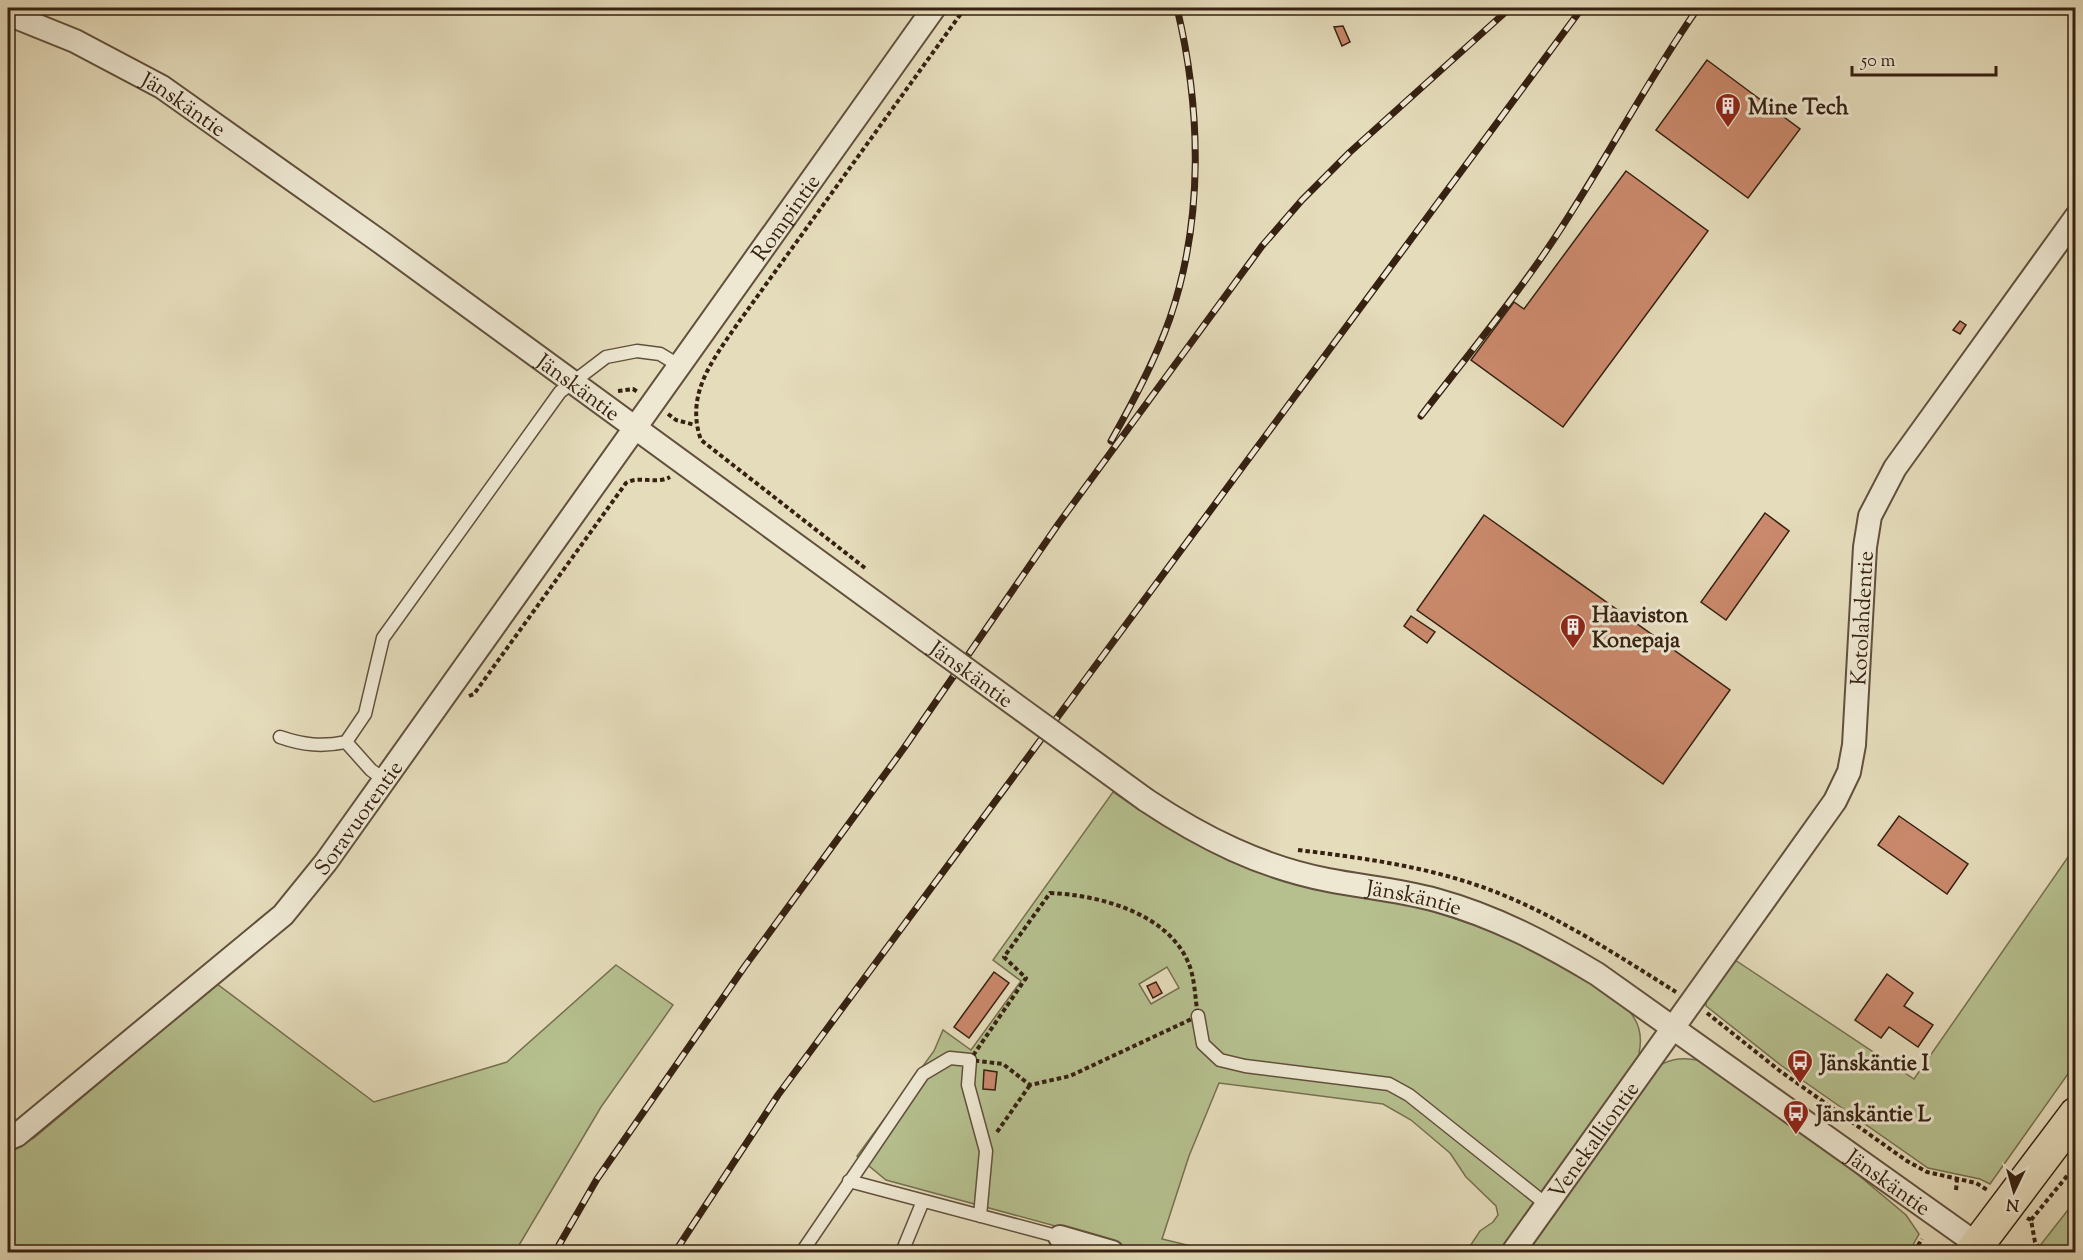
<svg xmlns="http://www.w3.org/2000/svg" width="2083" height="1260" font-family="'Sorts Mill Goudy',serif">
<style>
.green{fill:#b6c08f;stroke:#767050;stroke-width:1.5;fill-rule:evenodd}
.building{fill:#ca896c;stroke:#362111;stroke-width:1.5}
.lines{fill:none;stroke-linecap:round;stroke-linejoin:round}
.lane-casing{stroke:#62503c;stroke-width:15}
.street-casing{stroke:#62503c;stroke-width:26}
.primary-casing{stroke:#362111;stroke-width:36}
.path{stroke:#362111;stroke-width:4;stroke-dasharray:4.5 3;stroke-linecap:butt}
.lane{stroke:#eee8d3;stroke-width:12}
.street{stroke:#eee8d3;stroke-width:22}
.primary{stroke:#e5dcbb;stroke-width:33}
.rail-casing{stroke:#362111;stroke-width:7}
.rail{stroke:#eee8d3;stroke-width:4.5;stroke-dasharray:14;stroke-linecap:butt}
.street-bridge-casing{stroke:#62503c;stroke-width:26;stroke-linecap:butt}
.street-bridge{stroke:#eee8d3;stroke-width:22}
.labels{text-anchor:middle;stroke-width:6;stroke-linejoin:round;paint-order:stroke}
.street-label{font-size:22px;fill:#362111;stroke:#eee8d3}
.poi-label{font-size:22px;font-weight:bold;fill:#362111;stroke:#eee8d3;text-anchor:start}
</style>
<rect width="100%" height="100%" fill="#e5dcbb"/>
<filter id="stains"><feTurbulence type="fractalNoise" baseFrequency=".00333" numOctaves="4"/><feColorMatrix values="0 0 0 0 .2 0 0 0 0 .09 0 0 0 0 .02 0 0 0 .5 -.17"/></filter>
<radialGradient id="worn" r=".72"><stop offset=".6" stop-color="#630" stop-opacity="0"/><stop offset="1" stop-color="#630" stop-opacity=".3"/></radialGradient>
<path class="green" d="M1113 792C1163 828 1214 857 1273 876 1307 888 1345 891 1380 898 1456 915 1528 941 1594 984 1621 1002 1647 1017 1639 1053L1658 1066C1673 1058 1684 1057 1701 1061L1832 1153 1906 1215 1919 1234 1909 1252H1466L1480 1231 1493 1222 1498 1215 1496 1206 1466 1177 1450 1153 1411 1120 1383 1104 1219 1083 1189 1156 1162 1239 1195 1247 1201 1252H1098L1103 1239 886 1180 857 1156 934 1051 943 1030 971 1050 1021 981 993 960ZM1167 967 1179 988 1151 1004 1139 984Z
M2075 847V1064L1990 1184 1980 1179 1928 1168 1782 1066 1706 1006V1001L1735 960 1914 1079Z
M616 965 673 1005 601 1107 515 1252H8V1152L34 1138 217 984 374 1102 507 1062Z
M2075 1201V1252H2035Z"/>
<path class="building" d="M1343 26 1350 42 1342 46 1334 27Z
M1707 60 1800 129 1748 198 1656 130Z
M1626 171 1708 231 1563 427 1471 360 1514 302 1524 309Z
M1960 321 1966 325 1960 334 1953 330Z
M1765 513 1789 531 1726 620 1701 602Z
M1484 515 1730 690 1663 784 1417 610Z
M1411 616 1435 632 1427 643 1404 626Z
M1899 816 1968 864 1947 894 1878 845Z
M994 972 1009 983 969 1038 954 1027Z
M1887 974 1913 993 1904 1006 1933 1025 1918 1047 1889 1027 1881 1038 1855 1020Z
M1156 982 1162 993 1153 998 1147 986Z
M984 1070 997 1072 995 1090 983 1089Z"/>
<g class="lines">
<defs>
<path id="lane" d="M280 737C303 745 322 747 346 742L365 714 383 638 560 392 606 357 637 351 660 354 680 366
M346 742 371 770 385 780
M1198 1016 1203 1044 1220 1060 1245 1066 1389 1084 1409 1095 1547 1205
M849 1181 1060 1237
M802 1252 923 1074 950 1058 970 1060 968 1085 986 1151 980 1216
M902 1252 923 1201"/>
<g id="street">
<path id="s1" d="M8 14 75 41 162 87 382 243 926 640"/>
<path id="s2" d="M1146 800C1203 838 1261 867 1328 880 1364 887 1400 890 1436 900 1494 916 1546 943 1597 974L1978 1245"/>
<path id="s3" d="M8 1139 17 1135 283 915 326 862 934 8"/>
<path d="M1060 1237 1112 1252"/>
<path id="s4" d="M1513 1252 1835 801 1849 772 1854 745 1865 547 1870 516 1895 468 2076 217"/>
</g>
<path id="primary" d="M1972 1252 2076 1114"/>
</defs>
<use href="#lane" class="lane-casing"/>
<use href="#street" class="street-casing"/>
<use href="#primary" class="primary-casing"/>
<path class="path" d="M618 391 633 389 638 392
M668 414 676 420 695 425
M865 568 701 440C685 395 712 361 736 326L965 8
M469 696 474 694 626 483C640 475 655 485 670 477
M1298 850C1364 858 1431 867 1493 891 1558 916 1617 955 1676 992
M1050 893C1099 895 1167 913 1188 962 1195 977 1195 999 1198 1016L1070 1076 1030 1085 1003 1064 970 1060 1026 978 1004 957Z
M1707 1013 1780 1071 1907 1161 1927 1172 1976 1183 1989 1191
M997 1132 1030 1085
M1956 1190 1957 1180
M2027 1218 2031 1220 2035 1242 2042 1252
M2031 1220 2076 1165
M1914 1252 1922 1239"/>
<use href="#lane" class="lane"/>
<use href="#street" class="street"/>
<use href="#primary" class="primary"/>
<defs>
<path id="rail" d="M1421 416C1463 361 1509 306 1548 248 1601 170 1644 85 1698 8
M1111 441C1133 402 1155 361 1170 318 1204 219 1201 108 1177 8
M555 1252 597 1179 745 966 904 748 1059 523 1262 246 1302 200 1350 152 1510 8
M675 1252 778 1095 1582 8"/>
</defs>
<use href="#rail" class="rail-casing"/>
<use href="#rail" class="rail"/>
<defs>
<g id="street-bridge">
<path id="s5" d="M926 640 1146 800"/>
</g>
</defs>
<use href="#street-bridge" class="street-bridge-casing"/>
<use href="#street-bridge" class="street-bridge"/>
</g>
<defs>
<symbol id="building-pin" viewBox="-11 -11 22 30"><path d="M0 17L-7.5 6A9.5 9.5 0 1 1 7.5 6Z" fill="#8f2418" stroke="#eee8d3"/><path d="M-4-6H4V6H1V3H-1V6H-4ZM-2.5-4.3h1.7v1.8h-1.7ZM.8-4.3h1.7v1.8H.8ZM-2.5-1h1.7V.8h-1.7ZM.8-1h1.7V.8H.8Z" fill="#fff"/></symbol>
<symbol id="bus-pin" viewBox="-11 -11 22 30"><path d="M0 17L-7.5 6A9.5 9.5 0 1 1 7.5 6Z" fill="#8f2418" stroke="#eee8d3"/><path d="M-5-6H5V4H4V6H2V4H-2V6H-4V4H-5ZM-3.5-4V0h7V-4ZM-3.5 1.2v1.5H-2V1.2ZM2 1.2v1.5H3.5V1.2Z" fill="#fff"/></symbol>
</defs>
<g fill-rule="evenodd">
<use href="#building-pin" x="1713" y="91" width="30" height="40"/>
<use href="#building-pin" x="1558" y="612" width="30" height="40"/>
<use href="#bus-pin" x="1785" y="1047" width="30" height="40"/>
<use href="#bus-pin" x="1781" y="1098" width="30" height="40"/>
</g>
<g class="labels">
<g class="street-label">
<text dy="8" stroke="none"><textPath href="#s1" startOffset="198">Jänskäntie</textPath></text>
<text dy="8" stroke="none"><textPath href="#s3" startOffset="1215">Rompintie</textPath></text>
<text dy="8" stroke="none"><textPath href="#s1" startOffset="684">Jänskäntie</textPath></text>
<text dy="8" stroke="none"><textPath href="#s4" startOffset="741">Kotolahdentie</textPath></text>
<text dy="8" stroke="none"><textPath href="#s5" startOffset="57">Jänskäntie</textPath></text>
<text dy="8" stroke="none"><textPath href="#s3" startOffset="478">Soravuorentie</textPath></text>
<text dy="8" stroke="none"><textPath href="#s2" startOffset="288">Jänskäntie</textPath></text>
<text dy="8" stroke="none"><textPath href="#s4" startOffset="138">Venekalliontie</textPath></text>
<text dy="8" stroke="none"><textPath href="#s2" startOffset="846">Jänskäntie</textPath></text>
</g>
<g class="poi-label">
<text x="1748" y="114">Mine Tech</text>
<text x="1592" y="622">Haaviston<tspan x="1592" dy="25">Konepaja</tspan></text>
<text x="1820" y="1070">Jänskäntie I</text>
<text x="1816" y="1121">Jänskäntie L</text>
</g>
</g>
<rect width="2083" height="1260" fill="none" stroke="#e5dcbb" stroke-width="30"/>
<rect x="9" y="9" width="2065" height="1242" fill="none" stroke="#362111" stroke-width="3"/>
<rect x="15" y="15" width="2053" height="1230" fill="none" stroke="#362111" stroke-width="1.5"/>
<g transform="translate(2014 1191) rotate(185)" stroke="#eee8d3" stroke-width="4.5" paint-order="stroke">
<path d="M0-4.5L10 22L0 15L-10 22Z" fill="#362111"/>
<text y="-9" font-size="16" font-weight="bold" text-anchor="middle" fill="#362111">N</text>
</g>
<path d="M1852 66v9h144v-9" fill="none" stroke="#362111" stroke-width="3"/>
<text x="1861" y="66" font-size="18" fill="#362111" stroke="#eee8d3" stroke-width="4.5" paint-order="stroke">50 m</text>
<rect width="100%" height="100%" filter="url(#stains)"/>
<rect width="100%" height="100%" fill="url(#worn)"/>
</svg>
